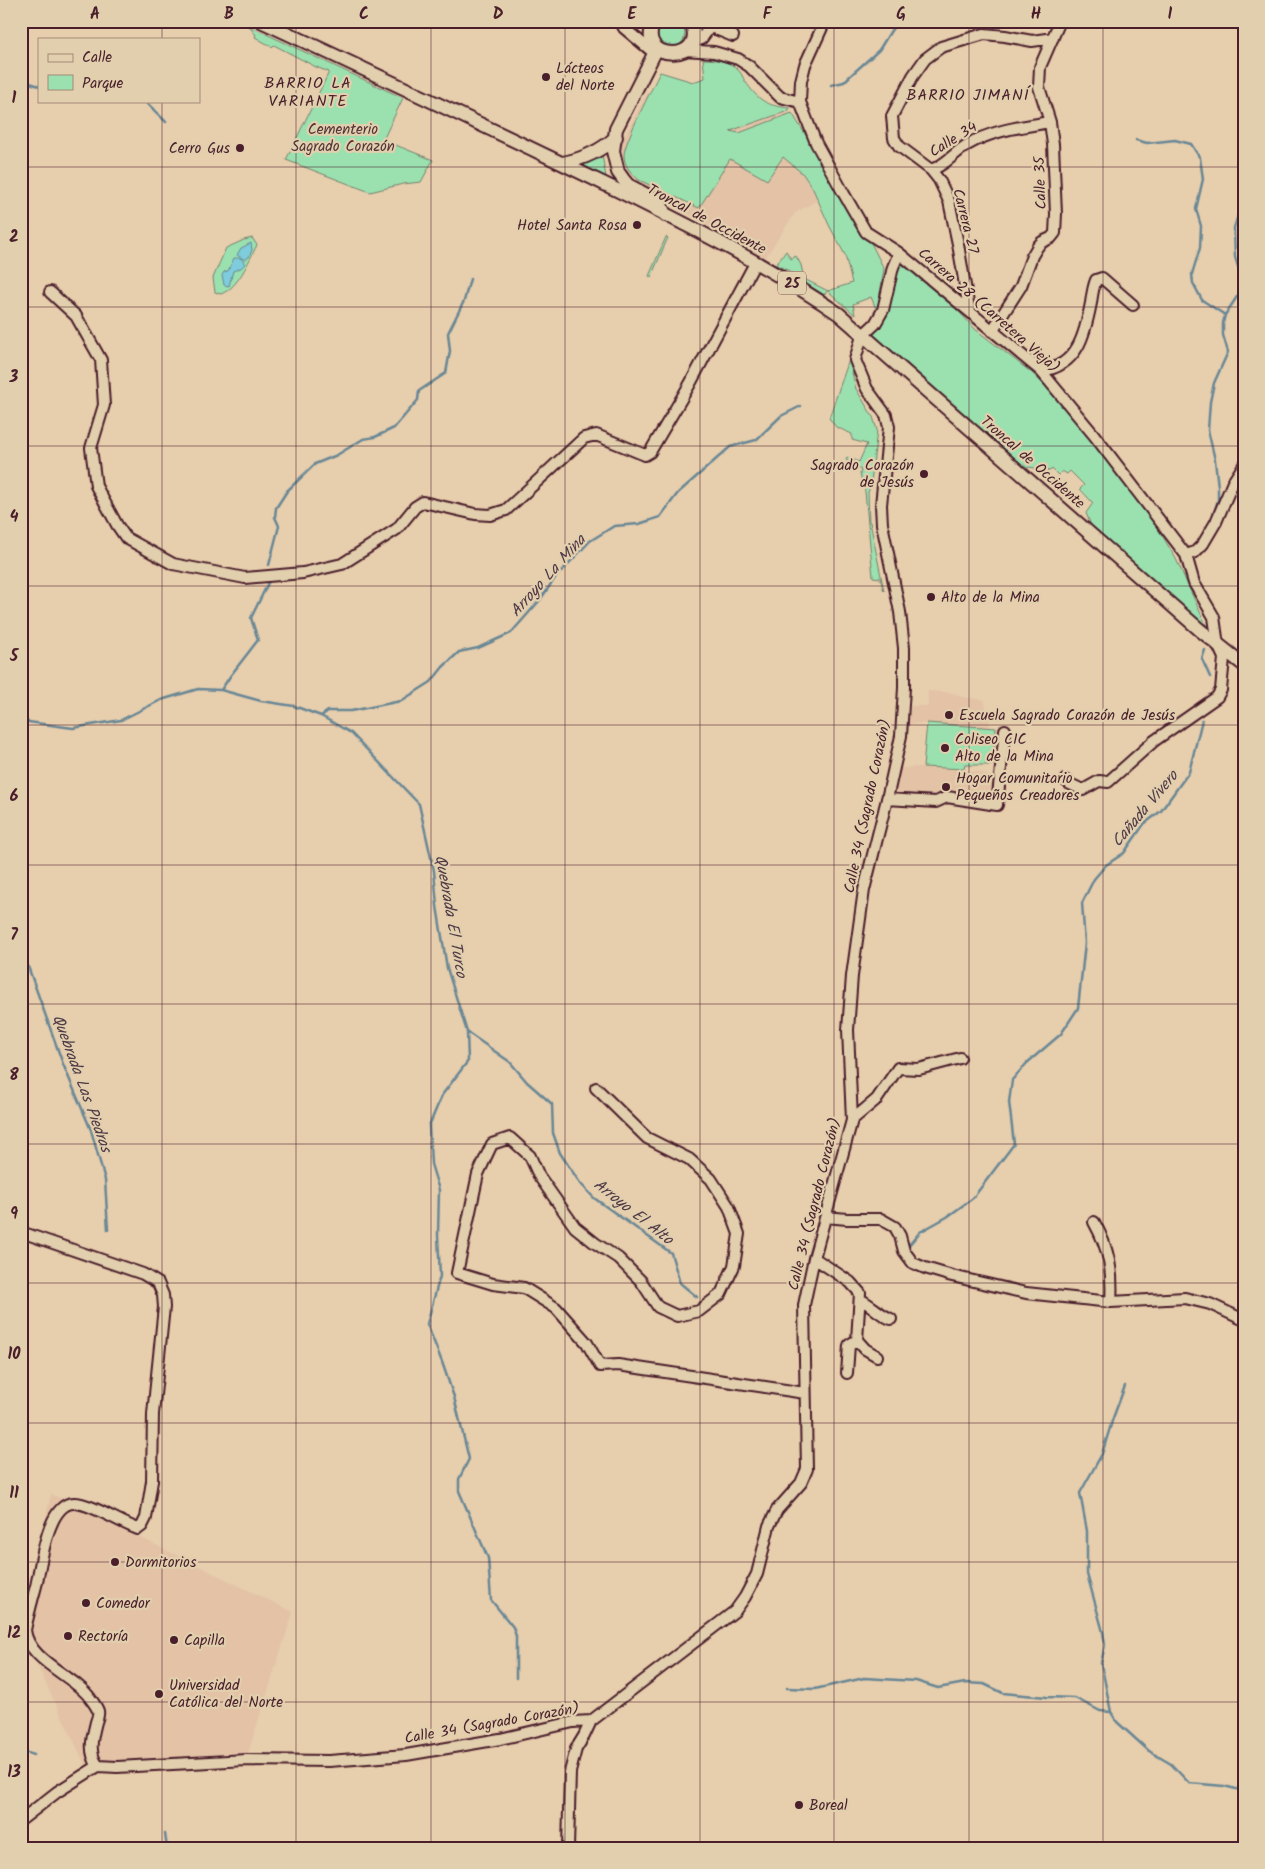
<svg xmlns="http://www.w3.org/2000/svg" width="1265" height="1869" font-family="Kalam,sans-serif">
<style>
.built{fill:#e3c2a6}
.green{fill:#9be1af;stroke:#72806d}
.water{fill:#7eccdc;stroke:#698795}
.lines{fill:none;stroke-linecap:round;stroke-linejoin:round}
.stream{stroke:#698795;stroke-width:2.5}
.minor-casing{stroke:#4a1f2b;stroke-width:14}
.major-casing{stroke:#4a1f2b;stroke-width:16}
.minor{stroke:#e1cfad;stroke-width:10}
.major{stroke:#e1cfad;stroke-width:12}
.grid{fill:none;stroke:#4a1f2b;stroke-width:1;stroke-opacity:0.55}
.poi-dot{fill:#4a1f2b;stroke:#e1cfad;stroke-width:2}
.labels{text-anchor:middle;stroke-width:4.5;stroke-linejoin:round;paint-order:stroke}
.shield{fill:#e1cfad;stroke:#775452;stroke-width:1}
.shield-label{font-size:14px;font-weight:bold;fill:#4a1f2b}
.poi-label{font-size:15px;fill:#4a1f2b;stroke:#e1cfad;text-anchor:start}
.park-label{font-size:15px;fill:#523238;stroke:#e1cfad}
.street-label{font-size:15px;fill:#4a1f2b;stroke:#e1cfad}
.neighbourhood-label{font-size:16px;letter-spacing:1px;fill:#4a1f2b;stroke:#e1cfad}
.water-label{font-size:16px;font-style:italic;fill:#523946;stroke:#e1cfad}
.neatline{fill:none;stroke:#4a1f2b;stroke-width:2}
.grid-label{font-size:16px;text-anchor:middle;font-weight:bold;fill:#4a1f2b}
</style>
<rect width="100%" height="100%" fill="#e7cead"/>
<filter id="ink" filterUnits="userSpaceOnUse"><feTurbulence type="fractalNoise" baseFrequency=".02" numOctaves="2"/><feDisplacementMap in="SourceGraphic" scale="10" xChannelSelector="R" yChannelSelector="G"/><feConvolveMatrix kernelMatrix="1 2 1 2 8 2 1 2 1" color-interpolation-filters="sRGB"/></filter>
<g filter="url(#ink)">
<path class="built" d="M647 92 704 118 728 131 788 111 834 191 795 213 765 258 766 259 635 183 628 177 623 169 617 151Z
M928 691 953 693 962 697 984 700 991 728 927 723 908 724 911 706H928Z
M923 767 982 772 999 782 995 798 988 800 944 793 929 798 893 793 899 768Z
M51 1494 293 1612 247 1756 88 1770 21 1632Z"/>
<path class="green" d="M657 34a14 14 0 1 1 28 0a14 14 0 1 1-28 0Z
M249 26 403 98 383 140 433 160 421 182 403 184 370 192 286 160 329 72 316 67 274 45 272 47 255 37 256 35Z
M703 59C715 59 731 61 739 71 742 74 743 78 745 81 758 100 766 106 790 108L788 111 730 131 739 133 792 113 866 233 884 269 877 311 871 297 853 304 855 315 828 291 821 297 790 271 776 265 786 251 791 259 796 256 801 265 804 279 828 291 852 283 845 255 829 225 813 189 803 174 783 157 767 180 730 159 699 208 639 180C631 173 624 166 624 155 624 142 653 87 660 72L693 82 705 78Z
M602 155 606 177 583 165Z
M666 237 668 238 666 242 651 277 649 276Z
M252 238 257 245C248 262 239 287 221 294L215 292 213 278 226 248 244 240Z
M902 264 948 300 975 329 1032 373 1063 404 1100 449 1156 525 1176 559 1210 634 1093 530 1086 513 1093 503 1080 489 1084 485 1070 471 1067 474 1062 471 1058 475 1052 469 1050 471 1029 467 1025 470 902 359 867 331 876 324 895 267Z
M849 360 856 389 873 417 877 430 871 483 868 493 869 522H870L884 591 880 578 873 577 865 491 860 474 861 470 846 460 847 457 859 462 867 444 852 440V434L836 427 829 418Z
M927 723 996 728 992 765H965L964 769 923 767Z"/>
<path class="water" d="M251 243 252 250 249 257 245 260 237 255 241 248Z
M234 258H241L245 264 241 268 233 271 229 286 224 285 222 275 224 272 228 271Z"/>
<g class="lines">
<path class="stream" d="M21 80 39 86
M831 85 844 82 850 76 879 50 892 29 901 21
M145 101 166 122
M1136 140 1147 143 1175 140 1191 144 1200 158 1203 179 1196 209 1201 226 1200 248 1192 274 1193 283 1202 300 1225 315
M1212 519 1218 500V487L1215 460 1208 430 1210 402 1214 383 1228 352 1223 335V323L1225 315 1244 286 1235 257 1234 228 1244 196
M269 565 279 526 275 517 276 508 287 491 315 464 337 455 363 439 375 437 394 428 418 400 419 391 446 373 450 351 448 333 464 301 470 279
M1205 650 1202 659 1210 677
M221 690 231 675 258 640 251 618 269 581
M321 716 328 711H351L401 701 431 682 443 667 459 652 478 648 511 633 540 600 555 578 590 541 614 526 639 524 660 517 678 493 730 447 756 440 781 416 801 406
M21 721 73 728 121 720 161 700 198 689 221 690 261 701 294 706 321 716 351 733 419 804 434 871 437 906 447 968 467 1032 468 1061 442 1095 429 1126 431 1164 439 1190 438 1235 440 1276 427 1324 442 1362 454 1397 469 1459 459 1479V1491L488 1558 491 1600 513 1627 516 1636V1678
M21 947 63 1064 91 1130 105 1180 108 1230
M467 1032 510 1062 527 1082 552 1104 553 1133 560 1153 580 1183 594 1198 671 1253 680 1283 697 1297
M909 1245 920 1232 947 1217 973 1198 1014 1144 1009 1102 1012 1080 1027 1063 1061 1034 1078 1008 1085 943 1082 903 1094 879 1106 865 1124 853 1144 824 1161 811 1189 772 1202 720
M1125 1386 1113 1418 1102 1454 1080 1493 1087 1531V1574L1103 1632 1105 1645 1101 1663 1111 1712 1117 1722 1149 1751 1171 1764 1189 1783 1224 1786 1244 1791
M787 1688 815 1689 864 1678 916 1681 938 1688 965 1683 984 1684 1003 1693 1047 1697 1075 1698 1100 1711 1111 1712
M21 1751 34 1755
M165 1834 167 1848"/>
<defs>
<path id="minor" d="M620 21 624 28 654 53
M825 21 805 65 801 81 800 102 816 143 844 194 866 232 899 253 1041 371 1094 435 1186 555 1194 583 1214 617 1218 645 1224 658 1221 690 1217 697 1154 741 1108 782 1099 781 1083 790 1070 784 1065 780
M711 27 733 36
M688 47 702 38 714 21
M684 50 714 52 738 59 749 66 780 97 800 102
M931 170C946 165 954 153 967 145 992 130 1021 127 1050 122
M50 292 76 316 101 360 104 405 91 448 96 486 117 525 126 538 173 564 245 578 303 573 342 564 397 529 415 507 423 502 475 514 490 515 506 510 584 438 596 435 645 455 650 452 690 384 755 263
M969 309 958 244 949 201 939 180 931 170 899 146 894 138 892 116 913 76 925 59 941 47 984 34 1005 36 1032 41 1053 38
M992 331 1021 286 1032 256 1038 246 1042 242 1051 238 1055 233 1056 214 1053 144 1050 122 1039 87 1040 67 1060 21
M1041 371C1078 366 1085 334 1091 303 1092 295 1093 287 1096 280L1102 278 1133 305
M1186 555 1195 552 1203 544 1216 522 1233 482 1244 465
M887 799 936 802 947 797 997 805 1005 730
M596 1088 647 1138 689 1159 711 1179 729 1207 739 1234 734 1266 721 1294 699 1311 677 1316 658 1307 641 1281 618 1258 595 1243 575 1227 539 1176 530 1156 510 1138 492 1144 478 1174 457 1273 493 1284 524 1288 556 1308 587 1343 600 1366 618 1365 805 1393
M852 1120 877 1099 898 1068 919 1069 960 1058
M826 1217 847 1219H881L895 1227 900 1236 904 1251 913 1263 925 1268 952 1276 1026 1293 1111 1302 1185 1298 1210 1304 1244 1320
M1094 1222C1109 1249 1113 1270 1111 1302
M21 1232 143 1274 158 1283 163 1295 164 1307 153 1414 152 1481 146 1518 142 1526 138 1529C120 1523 91 1503 74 1503 47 1503 41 1566 36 1586 32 1601 28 1615 25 1630 28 1661 75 1676 90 1698 93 1702 97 1707 98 1711 99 1715 97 1719 96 1722 92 1738 88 1752 98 1766
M814 1258 850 1282 860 1293 857 1340 865 1349 877 1356
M861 1300C872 1305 880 1315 891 1319
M847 1373 849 1345 857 1340
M98 1766 117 1767 247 1760 329 1761 406 1755 500 1739 573 1722 591 1721 735 1611 745 1597 757 1574 769 1526 777 1510 801 1483 807 1469 804 1305 814 1258 852 1120 848 1030 852 976 864 890 887 799 901 736 904 688V648L900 612 882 524 881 505 889 427 886 415 867 389 855 360 862 336 875 324 883 310 893 267 899 253
M21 1820 57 1792 98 1766
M568 1848 570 1772 576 1749 584 1736 591 1721"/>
<path id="major" d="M261 21C381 77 500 133 619 191 694 228 770 267 839 314L1200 630 1244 665
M655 21C632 63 712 64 690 21
M657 48 616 129 613 151 618 172 623 179 628 185 660 202 665 215
M563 163C583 159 601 151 616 137"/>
</defs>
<use href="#minor" class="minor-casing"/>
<use href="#major" class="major-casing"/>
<use href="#minor" class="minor"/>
<use href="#major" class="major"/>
</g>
</g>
<path class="grid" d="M162 21V39M296 21V1848M431 21V1848M565 21V1848M700 21V1848M834 21V1848M969 21V1848M1103 21V1848M162 101V1848M21 167H1244M21 307H1244M21 446H1244M21 586H1244M21 725H1244M21 865H1244M21 1004H1244M21 1144H1244M21 1283H1244M21 1423H1244M21 1562H1244M21 1702H1244"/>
<g class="poi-dot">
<circle cx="546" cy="77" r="5"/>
<circle cx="240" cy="148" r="5"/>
<circle cx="637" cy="225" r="5"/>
<circle cx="924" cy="474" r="5"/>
<circle cx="931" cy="597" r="5"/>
<circle cx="949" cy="715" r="5"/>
<circle cx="945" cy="748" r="5"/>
<circle cx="946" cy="787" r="5"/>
<circle cx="115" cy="1562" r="5"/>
<circle cx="86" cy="1603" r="5"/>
<circle cx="68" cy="1636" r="5"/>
<circle cx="174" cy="1640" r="5"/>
<circle cx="159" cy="1694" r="5"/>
<circle cx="799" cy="1805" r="5"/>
</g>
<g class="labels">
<rect class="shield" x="778" y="271.5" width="28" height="23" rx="4"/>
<g class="shield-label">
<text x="792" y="288">25</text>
</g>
<g class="poi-label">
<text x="556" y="73">Lácteos<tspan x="556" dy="17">del Norte</tspan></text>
<text x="230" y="153" text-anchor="end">Cerro Gus</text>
<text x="627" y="230" text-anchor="end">Hotel Santa Rosa</text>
<text x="914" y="470" text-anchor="end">Sagrado Corazón<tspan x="914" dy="17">de Jesús</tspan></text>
<text x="941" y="602">Alto de la Mina</text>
<text x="959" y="720">Escuela Sagrado Corazón de Jesús</text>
<text x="955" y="744">Coliseo CIC<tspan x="955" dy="17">Alto de la Mina</tspan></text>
<text x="956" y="783">Hogar Comunitario<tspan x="956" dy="17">Pequeños Creadores</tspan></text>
<text x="125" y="1567">Dormitorios</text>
<text x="96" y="1608">Comedor</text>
<text x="78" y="1641">Rectoría</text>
<text x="184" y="1645">Capilla</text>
<text x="169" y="1690">Universidad<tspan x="169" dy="17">Católica del Norte</tspan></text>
<text x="809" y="1810">Boreal</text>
</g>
<g class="park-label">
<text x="343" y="134">Cementerio<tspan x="343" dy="17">Sagrado Corazón</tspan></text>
</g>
<g class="street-label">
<text transform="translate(953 139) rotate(-32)" y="5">Calle 34</text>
<text transform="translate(1040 183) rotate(-92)" y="5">Calle 35</text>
<text transform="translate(707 219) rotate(28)" y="5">Troncal de Occidente</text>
<text transform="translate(966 221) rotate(76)" y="5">Carrera 27</text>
<text transform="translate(989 310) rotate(41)" y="5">Carrera 28 (Carretera Vieja)</text>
<text transform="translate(1033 462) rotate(41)" y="5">Troncal de Occidente</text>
<text transform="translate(867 806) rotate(-78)" y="5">Calle 34 (Sagrado Corazón)</text>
<text transform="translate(814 1204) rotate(-76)" y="5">Calle 34 (Sagrado Corazón)</text>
<text transform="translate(492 1723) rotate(-10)" y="5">Calle 34 (Sagrado Corazón)</text>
</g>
<g class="neighbourhood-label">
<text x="308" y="88">BARRIO LA<tspan x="308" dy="18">VARIANTE</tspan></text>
<text x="968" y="100">BARRIO JIMANÍ</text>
</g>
<g class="water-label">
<text transform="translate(547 575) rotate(-48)" y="6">Arroyo La Mina</text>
<text transform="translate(1144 808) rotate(-50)" y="6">Cañada Vivero</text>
<text transform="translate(452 916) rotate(80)" y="6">Quebrada El Turco</text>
<text transform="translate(83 1083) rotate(70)" y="6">Quebrada Las Piedras</text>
<text transform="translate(634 1211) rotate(38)" y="6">Arroyo El Alto</text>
</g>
</g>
<rect width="1265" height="1869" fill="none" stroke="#e1cfad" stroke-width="55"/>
<rect x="38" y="38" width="162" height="65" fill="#e1cfad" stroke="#a58979"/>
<rect x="48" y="54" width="25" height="8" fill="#e1cfad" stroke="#a58979"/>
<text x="82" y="62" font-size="15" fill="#4a1f2b">Calle</text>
<rect x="48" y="75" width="25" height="15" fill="#9be1af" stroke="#a58979"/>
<text x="82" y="88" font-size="15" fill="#4a1f2b">Parque</text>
<rect x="28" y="28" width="1210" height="1814" class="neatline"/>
<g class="grid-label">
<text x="95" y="19">A</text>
<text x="229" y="19">B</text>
<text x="364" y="19">C</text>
<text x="498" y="19">D</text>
<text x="632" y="19">E</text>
<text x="767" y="19">F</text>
<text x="901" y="19">G</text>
<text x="1036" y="19">H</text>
<text x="1170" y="19">I</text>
<text x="14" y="103">1</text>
<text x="14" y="242">2</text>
<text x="14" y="382">3</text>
<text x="14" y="522">4</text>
<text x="14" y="661">5</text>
<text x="14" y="801">6</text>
<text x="14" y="940">7</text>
<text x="14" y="1080">8</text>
<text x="14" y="1219">9</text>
<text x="14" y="1359">10</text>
<text x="14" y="1498">11</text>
<text x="14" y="1638">12</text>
<text x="14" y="1777">13</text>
</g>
</svg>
